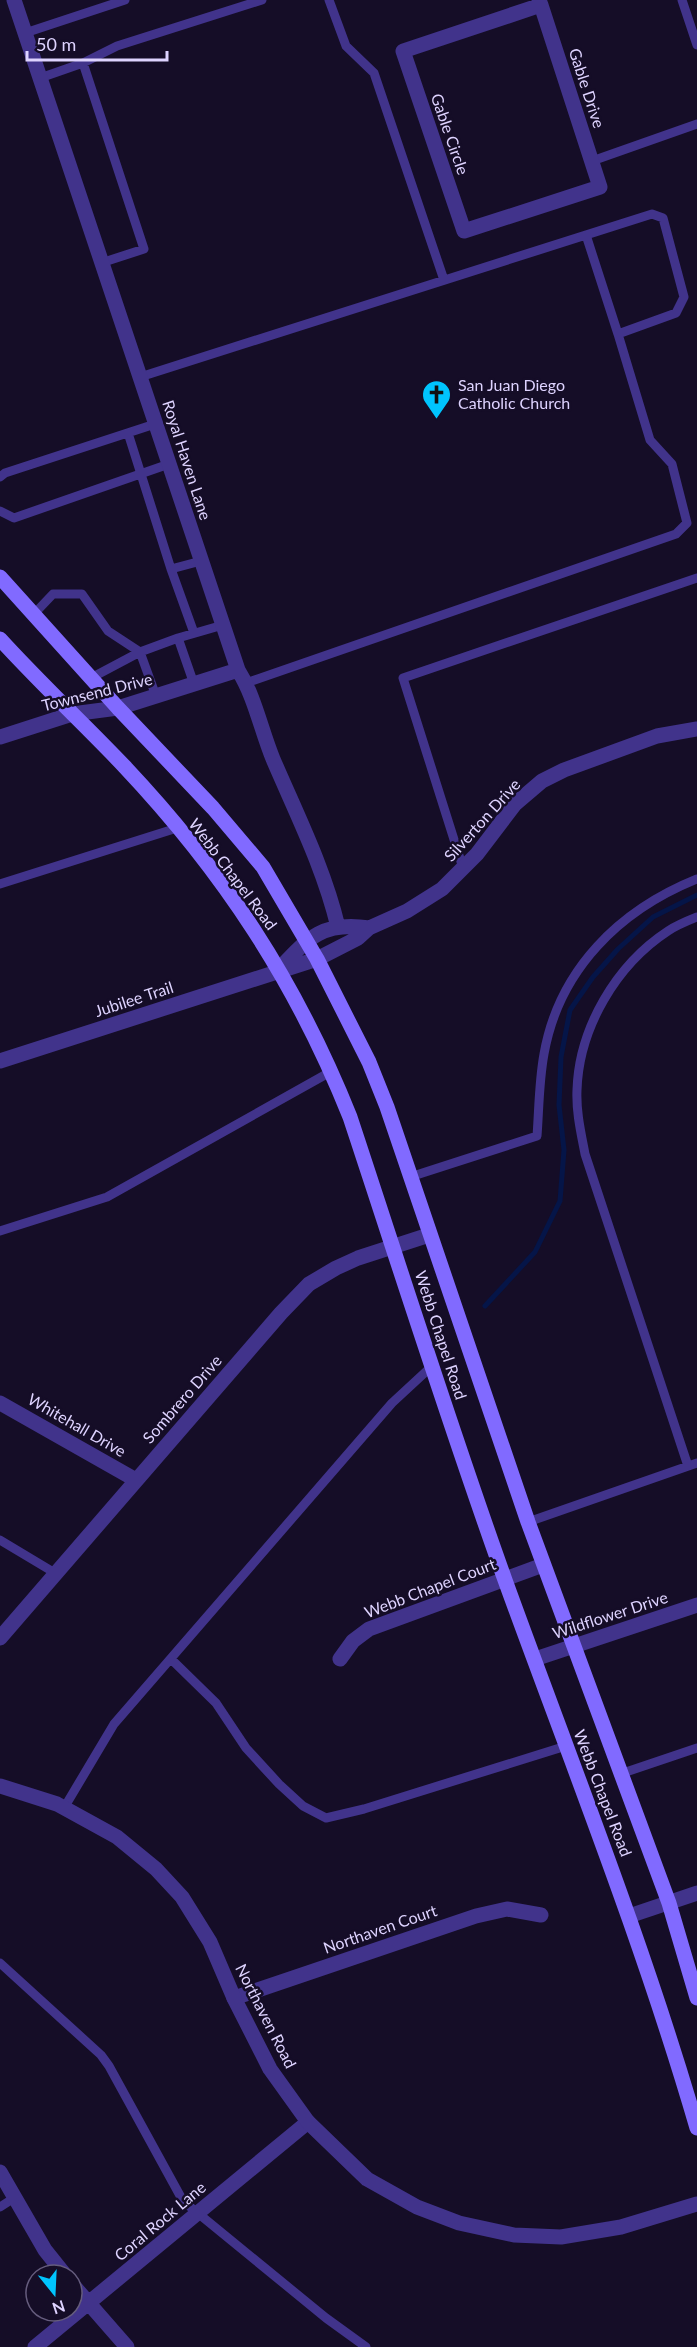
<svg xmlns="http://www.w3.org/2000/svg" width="697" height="2347" font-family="Lato,sans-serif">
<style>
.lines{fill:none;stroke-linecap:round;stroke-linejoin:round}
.stream{stroke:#051548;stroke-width:5}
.service{stroke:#41338b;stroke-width:9}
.minor{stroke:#41338b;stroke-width:15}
.tertiary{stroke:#41338b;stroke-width:15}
.secondary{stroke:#816aff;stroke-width:15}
.labels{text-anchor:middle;stroke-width:5;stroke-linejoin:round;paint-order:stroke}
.street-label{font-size:16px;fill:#ded3ff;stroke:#150d27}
.poi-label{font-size:16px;fill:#ded3ff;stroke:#150d27;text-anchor:start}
</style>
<rect width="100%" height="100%" fill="#150d27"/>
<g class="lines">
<path class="stream" d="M485 1306 535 1252 560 1201 564 1150 559 1105 561 1057 570 1010 593 977 618 949 653 917 697 895"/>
<path class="service" d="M329 0 346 46 374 73 444 280
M682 0 697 45
M25 33 125 0
M83 63 117 46 262 0
M40 78 83 63 144 249 101 263
M592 161 697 124
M586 235 618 334
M140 377 652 214 663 218 684 297 676 313 618 334 650 440 672 464 687 523 676 534 246 683
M128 433 171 569
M0 477 5 473 155 424
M0 511 14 518 169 464
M34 614 53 594H82L108 631 140 652 91 678
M194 633 171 569 201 561
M178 638 194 684
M156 696 140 652 178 638 223 625
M463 868 403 678 697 578
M0 884 177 828
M410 1177 537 1136C539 1109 539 1081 544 1054 559 969 620 910 697 879
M0 1231 107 1197 332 1071
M688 1466 585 1154C581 1133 576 1112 577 1090 579 1028 616 965 668 931 677 925 687 921 697 917
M528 1522 697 1463
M0 1540 55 1573
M171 1659 216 1703 246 1748 279 1784 303 1806 326 1818 364 1809 566 1746
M620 1774 697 1748
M64 1808 114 1724 392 1403 432 1366
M0 1963 101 2055 109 2066 183 2201 326 2318 366 2347
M0 2207 14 2198"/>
<path class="minor" d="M14 0 238 670C255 697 261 730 273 759 297 815 324 868 338 927
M539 0 541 5 600 187 464 231 403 51 541 5
M0 737 72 714 118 708 238 670
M279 969C308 938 323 921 369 928
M0 1061 317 959 358 938 369 928 407 911 442 889 477 854 515 804 542 781 564 770 657 736 697 729
M0 1403 136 1480
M0 1638 281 1313 309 1284 336 1268 358 1258 429 1235
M340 1659 353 1641 369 1629 543 1565
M535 1659 697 1605
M629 1916 697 1893
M234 1998 476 1916 507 1909 541 1915
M0 2172 45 2250 65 2275
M72 2284 127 2347
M35 2347 308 2122"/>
<path class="tertiary" d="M0 1786 57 1804 117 1837 156 1869 182 1897 210 1942 234 1998 270 2069 308 2122 367 2179 417 2207 459 2223 514 2235 561 2237 621 2227 697 2204"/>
<path class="secondary" d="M0 577 118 708 213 808 263 867 317 959 369 1062 387 1107 528 1522 669 1903 697 1998
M0 639C40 683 83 723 124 766 224 872 296 982 350 1117 401 1271 450 1427 505 1580 571 1762 643 1942 697 2128"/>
</g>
<defs>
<symbol id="church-pin" viewBox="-11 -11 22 30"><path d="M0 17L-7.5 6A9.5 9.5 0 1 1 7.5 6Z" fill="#00c4fe" stroke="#150d27"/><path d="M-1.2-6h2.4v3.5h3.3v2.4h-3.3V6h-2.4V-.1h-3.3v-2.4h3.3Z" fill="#111"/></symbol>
</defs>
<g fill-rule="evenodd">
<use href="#church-pin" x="420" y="378" width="33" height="45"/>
</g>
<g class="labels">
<g class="street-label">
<text transform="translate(587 88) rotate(72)" y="6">Gable Drive</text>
<text transform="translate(450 134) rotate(71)" y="6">Gable Circle</text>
<text transform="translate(187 460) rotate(72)" y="6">Royal Haven Lane</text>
<text transform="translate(97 692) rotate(-14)" y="6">Townsend Drive</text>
<text transform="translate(482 820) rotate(-48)" y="6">Silverton Drive</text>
<text transform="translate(233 874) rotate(53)" y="6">Webb Chapel Road</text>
<text transform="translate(134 999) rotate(-18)" y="6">Jubilee Trail</text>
<text transform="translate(441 1335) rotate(72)" y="6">Webb Chapel Road</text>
<text transform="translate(182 1399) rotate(-49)" y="6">Sombrero Drive</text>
<text transform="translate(77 1425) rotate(30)" y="6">Whitehall Drive</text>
<text transform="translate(430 1588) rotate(-21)" y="6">Webb Chapel Court</text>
<text transform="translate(610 1615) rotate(-18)" y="6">Wildflower Drive</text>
<text transform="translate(603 1793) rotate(69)" y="6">Webb Chapel Road</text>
<text transform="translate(380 1929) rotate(-19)" y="6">Northaven Court</text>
<text transform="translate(266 2016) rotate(63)" y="6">Northaven Road</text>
<text transform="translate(160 2221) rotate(-40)" y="6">Coral Rock Lane</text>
</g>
<g class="poi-label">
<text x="458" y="391">San Juan Diego<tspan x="458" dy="18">Catholic Church</tspan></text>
</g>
</g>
<g transform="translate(54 2293) rotate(162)"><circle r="28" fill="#150d27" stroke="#655c7d" stroke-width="1.5"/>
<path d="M0-4.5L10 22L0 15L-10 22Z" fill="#00c4fe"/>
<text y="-9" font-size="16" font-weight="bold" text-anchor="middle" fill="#ded3ff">N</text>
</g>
<path d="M27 51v9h140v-9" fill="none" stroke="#ded3ff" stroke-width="3"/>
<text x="36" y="51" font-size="18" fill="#ded3ff" stroke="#150d27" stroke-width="4.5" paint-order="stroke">50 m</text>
</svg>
